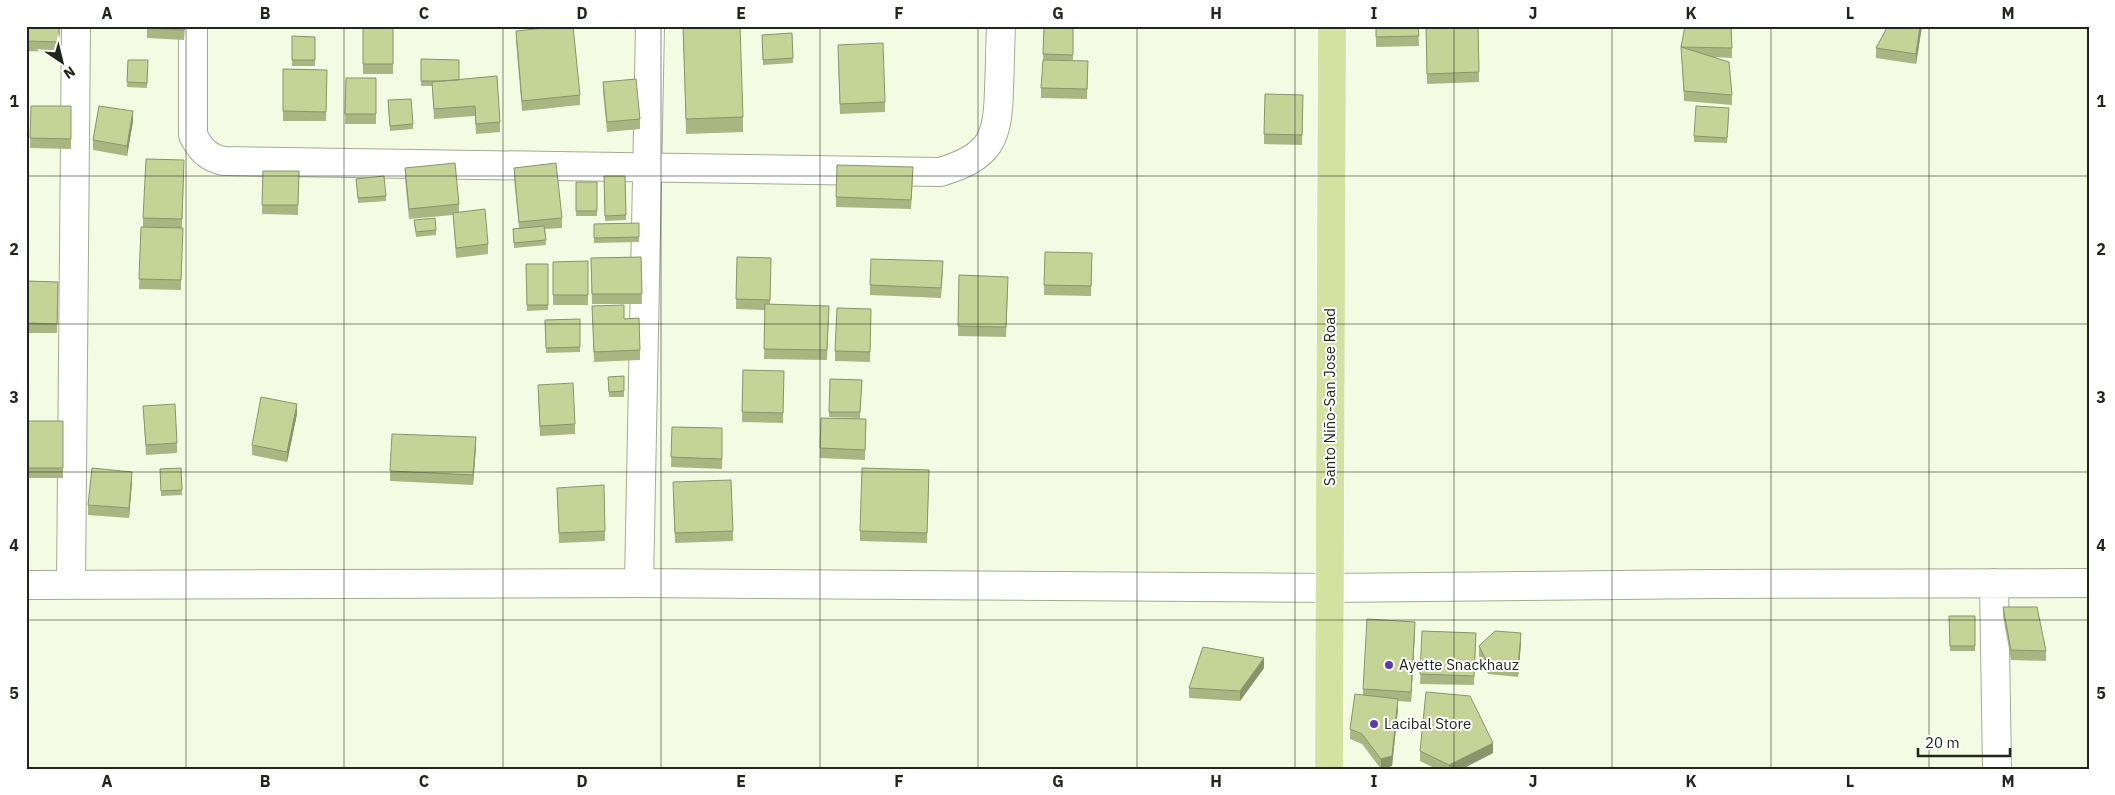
<svg xmlns="http://www.w3.org/2000/svg" width="2115" height="795" font-family="'IBM Plex Sans',sans-serif">
<style>
.lines{fill:none;stroke-linecap:round;stroke-linejoin:round}
.minor-casing{stroke:#a4aa94;stroke-width:30}
.major-casing{stroke:#fff;stroke-width:30}
.minor{stroke:#fff;stroke-width:28}
.major{stroke:#d3e2a1;stroke-width:28}
.wall{fill:#a9b682}
.shaded-wall{fill:#89946a}
.building{fill:#c4d497;stroke:#89946a}
.grid{fill:none;stroke:#22251c;stroke-width:1;stroke-opacity:0.55}
.poi-dot{fill:#593cb4;stroke:#fff;stroke-width:2}
.labels{text-anchor:middle;stroke-width:4;stroke-linejoin:round;paint-order:stroke}
.street-label{font-size:15px;fill:#22251c;stroke:#fff}
.poi-label{font-size:15px;fill:#22251c;stroke:#fff;text-anchor:start}
.neatline{fill:none;stroke:#22251c;stroke-width:2}
.grid-label{font-size:16px;text-anchor:middle;font-weight:bold;fill:#22251c}
</style>
<rect width="100%" height="100%" fill="#f4fbe3"/>
<g class="lines">
<defs>
<path id="minor" d="M193 26V135C200 149 208 158 224 161L940 172C991 157 998 139 999 88 1000 67 1000 47 1001 26
M639 583 650 26
M1994 583 1997 769
M26 585 639 583 1329 588 1714 584 2089 583
M71 585 76 26"/>
<path id="major" d="M1329 769 1332 26"/>
</defs>
<use href="#minor" class="minor-casing"/>
<use href="#major" class="major-casing"/>
<use href="#minor" class="minor"/>
<use href="#major" class="major"/>
</g>
<path class="wall" d="M26 26H60L59 52 26 51Z
M147 26H185L184 40 147 38Z
M363 26H393V74H363Z
M683 26 743 117V132L686 134Z
M1044 26H1073V60H1043Z
M1376 26H1418L1419 46 1376 47Z
M1426 26H1478L1479 82 1427 84Z
M1888 26H1922L1916 64 1876 58V48Z
M516 31 580 95V105L522 111 516 41Z
M792 33 793 63 763 65 762 35Z
M292 36 315 37V66H292Z
M1681 47 1732 48V58L1714 57 1732 95V105L1684 101Z
M838 55 885 102V112L840 114Z
M421 59 459 80 500 122V132L476 134 475 116 434 119 432 86H421Z
M128 60H148L147 88 127 87Z
M1088 61 1087 99 1041 98V88Z
M283 69 327 70 326 121H283Z
M346 78H376V124H345Z
M603 82 640 119V129L607 132 603 91Z
M1303 95 1302 145 1264 144V134Z
M388 105 413 124V129L390 131Z
M31 106H71V149L30 148Z
M1729 113 1727 143 1694 142V136Z
M133 121 127 156 93 150V140Z
M405 168 459 204V212L488 244V254L456 258 453 215 409 219 405 178Z
M514 168 562 218V228L545 229 546 245 514 248 513 229 519 228 514 178Z
M184 170 182 228 181 290 139 289 141 227H143V218Z
M263 171H299L298 215 262 214Z
M604 176H625L626 220 605 221Z
M913 177 911 209 836 207V197Z
M356 179 386 196V201L358 203Z
M576 182H597V216H576Z
M414 220 436 230V235L416 237Z
M639 223V242L594 243V224Z
M641 257 642 304H592L591 258Z
M737 257 771 258 770 304 829 306 827 360 764 359 765 310 736 309Z
M588 261V305H553V262Z
M1092 263 1091 296 1044 295V285Z
M526 264H548V310L527 311Z
M943 271 941 298 870 295V285Z
M26 281 58 282 57 333H26Z
M1008 287 1006 337 958 336V326Z
M592 306 640 350V360L594 362Z
M871 309 870 362 835 361V351Z
M580 319V352L546 353 545 320Z
M743 370 784 371 783 423 742 422Z
M624 376V397H609L608 377Z
M830 379 862 380 860 418 829 417Z
M538 395 575 424V434L540 436Z
M143 406 177 443V453L146 455Z
M297 414 287 462 252 455V445Z
M821 418 866 419 865 460 820 458Z
M26 421H63V478H26Z
M672 427 722 428V469L671 467Z
M476 447 473 485 390 481V471Z
M181 468 182 495 161 496 160 469Z
M929 480 927 543 860 541V531Z
M132 482 129 518 88 515V505Z
M557 488 605 531V541L559 543Z
M673 492 733 531V541L675 543Z
M2003 607 2046 651V661L2011 660 2003 616Z
M1949 616H1975V651H1950Z
M1422 631 1476 633 1474 685 1420 684Z
M1415 632 1411 702 1398 701V709L1392 766 1381 769 1362 744 1350 739V729L1363 695V689Z
M1521 643 1518 677 1488 674 1479 656V646Z
M1264 668 1240 701 1189 698V688Z
M1420 751 1493 753 1462 769H1436L1420 761Z"/>
<path class="shaded-wall" d="M1920 26H1922L1916 64V54Z
M133 111V121L127 156V146Z
M297 404V414L287 462V452Z
M476 437V447L473 485V475Z
M132 472V482L129 518V508Z
M1415 622V632L1411 702V692Z
M1521 633V643L1518 677V667Z
M1264 658V668L1240 701V691Z
M1398 699V709L1392 766 1381 769V759Z
M1493 743V753L1462 769H1449V765Z"/>
<path class="building" d="M26 26H59V42L26 41Z
M147 26H185L184 30 147 28Z
M363 26H393V64H363Z
M564 26H573L580 95 522 101 516 31Z
M683 26H740L743 117 686 119Z
M1044 26H1073V55L1043 54Z
M1376 26H1418L1419 36 1376 37Z
M1426 26H1478L1479 72 1427 74Z
M1685 26H1731L1732 48 1681 47 1729 62 1732 95 1684 91 1681 47Z
M1888 26H1920L1916 54 1876 48Z
M792 33 793 58 763 60 762 35Z
M292 36 315 37V60H292Z
M883 43 885 102 840 104 838 45Z
M421 59 459 60V80L441 81H421Z
M128 60H148L147 83 127 82Z
M1043 60 1088 61 1087 89 1041 88Z
M283 69 327 70 326 112 283 111Z
M497 76 500 122 476 124 475 106 434 109 432 82Z
M346 78H376V114H345Z
M636 79 640 119 607 122 603 82Z
M1265 94 1303 95 1302 135 1264 134Z
M411 99 413 124 390 126 388 100Z
M31 106H71V139L30 138Z
M99 106 133 111 127 146 93 140Z
M1696 106 1729 108 1727 138 1694 136Z
M146 159 184 160 182 219 143 218Z
M455 163 459 204 409 209 405 168Z
M556 163 562 218 519 222 514 168Z
M837 165 913 167 911 200 836 197Z
M263 171H299L298 205H262Z
M384 176 386 196 358 198 356 179Z
M604 176H625L626 215 605 216Z
M576 182H597V211H576Z
M485 209 488 244 456 248 453 213Z
M435 218 436 230 416 232 414 220Z
M639 223V237L594 238V224Z
M544 226 546 240 514 243 513 229Z
M141 227 183 228 181 280 139 279Z
M1045 252 1092 253 1091 286 1044 285Z
M641 257 642 294H592L591 258Z
M737 257 771 258 770 300 736 299Z
M871 259 943 261 941 288 870 285Z
M588 261V295H553V262Z
M526 264H548V305H527Z
M959 275 1008 277 1006 327 958 326Z
M26 281 58 282 57 324 26 323Z
M765 304 829 306 827 350 764 349Z
M624 305V319L639 318 640 350 594 352 592 306Z
M837 308 871 309 870 352 835 351Z
M580 319V347L546 348 545 320Z
M743 370 784 371 783 413 742 412Z
M624 376V391L609 392 608 377Z
M830 379 862 380 860 412H829Z
M573 383 575 424 540 426 538 385Z
M261 397 297 404 287 452 252 445Z
M175 404 177 443 146 445 143 406Z
M821 418 866 419 865 450 820 448Z
M26 421H63V468H26Z
M672 427 722 428V459L671 457Z
M392 434 476 437 473 475 390 471Z
M92 468 132 472 129 508 88 505Z
M181 468 182 490 161 491 160 469Z
M862 468 929 470 927 533 860 531Z
M731 480 733 531 675 533 673 482Z
M604 485 605 531 559 533 557 488Z
M2003 607H2037L2046 651 2011 650Z
M1949 616H1975V646H1950Z
M1367 619 1415 622 1411 692 1363 689Z
M1422 631 1476 633 1474 676 1420 674Z
M1495 631 1521 633 1518 667 1488 664 1479 646Z
M1203 647 1264 658 1240 691 1189 688Z
M1426 692 1470 696 1493 743 1449 765 1420 751Z
M1355 694 1398 699 1392 756 1381 759 1362 734 1350 729Z"/>
<path class="grid" d="M186 26V769M344 26V769M503 26V769M661 26V769M820 26V769M978 26V769M1137 26V769M1295 26V769M1454 26V769M1612 26V769M1771 26V769M1929 26V769M26 176H2089M26 324H2089M26 472H2089M26 620H2089"/>
<g class="poi-dot">
<circle cx="1389" cy="665" r="5"/>
<circle cx="1374" cy="724" r="5"/>
</g>
<g class="labels">
<g class="street-label">
<text transform="translate(1330 397) rotate(-90)" y="5">Santo Niño-San Jose Road</text>
</g>
<g class="poi-label">
<text x="1399" y="670">Ayette Snackhauz</text>
<text x="1384" y="729">Lacibal Store</text>
</g>
</g>
<rect width="2115" height="795" fill="none" stroke="#ffffff" stroke-width="55"/>
<g transform="translate(62 62) rotate(145)" stroke="#ffffff" stroke-width="4" paint-order="stroke">
<path d="M0-4L9 19L0 12L-9 19Z" fill="#22251c"/>
<text y="-8" font-size="14" font-weight="bold" text-anchor="middle" fill="#22251c">N</text>
</g>
<path d="M1918 748v8h92v-8" fill="none" stroke="#22251c" stroke-width="2.5"/>
<text x="1925" y="748" font-size="15" fill="#22251c" stroke="#ffffff" stroke-width="4" paint-order="stroke">20 m</text>
<rect x="28" y="28" width="2060" height="740" class="neatline"/>
<g class="grid-label">
<text x="107" y="19">A</text>
<text x="265" y="19">B</text>
<text x="424" y="19">C</text>
<text x="582" y="19">D</text>
<text x="741" y="19">E</text>
<text x="899" y="19">F</text>
<text x="1058" y="19">G</text>
<text x="1216" y="19">H</text>
<text x="1374" y="19">I</text>
<text x="1533" y="19">J</text>
<text x="1691" y="19">K</text>
<text x="1850" y="19">L</text>
<text x="2008" y="19">M</text>
<text x="14" y="107">1</text>
<text x="2101" y="107">1</text>
<text x="14" y="255">2</text>
<text x="2101" y="255">2</text>
<text x="14" y="403">3</text>
<text x="2101" y="403">3</text>
<text x="14" y="551">4</text>
<text x="2101" y="551">4</text>
<text x="14" y="699">5</text>
<text x="2101" y="699">5</text>
<text x="107" y="787">A</text>
<text x="265" y="787">B</text>
<text x="424" y="787">C</text>
<text x="582" y="787">D</text>
<text x="741" y="787">E</text>
<text x="899" y="787">F</text>
<text x="1058" y="787">G</text>
<text x="1216" y="787">H</text>
<text x="1374" y="787">I</text>
<text x="1533" y="787">J</text>
<text x="1691" y="787">K</text>
<text x="1850" y="787">L</text>
<text x="2008" y="787">M</text>
</g>
</svg>
